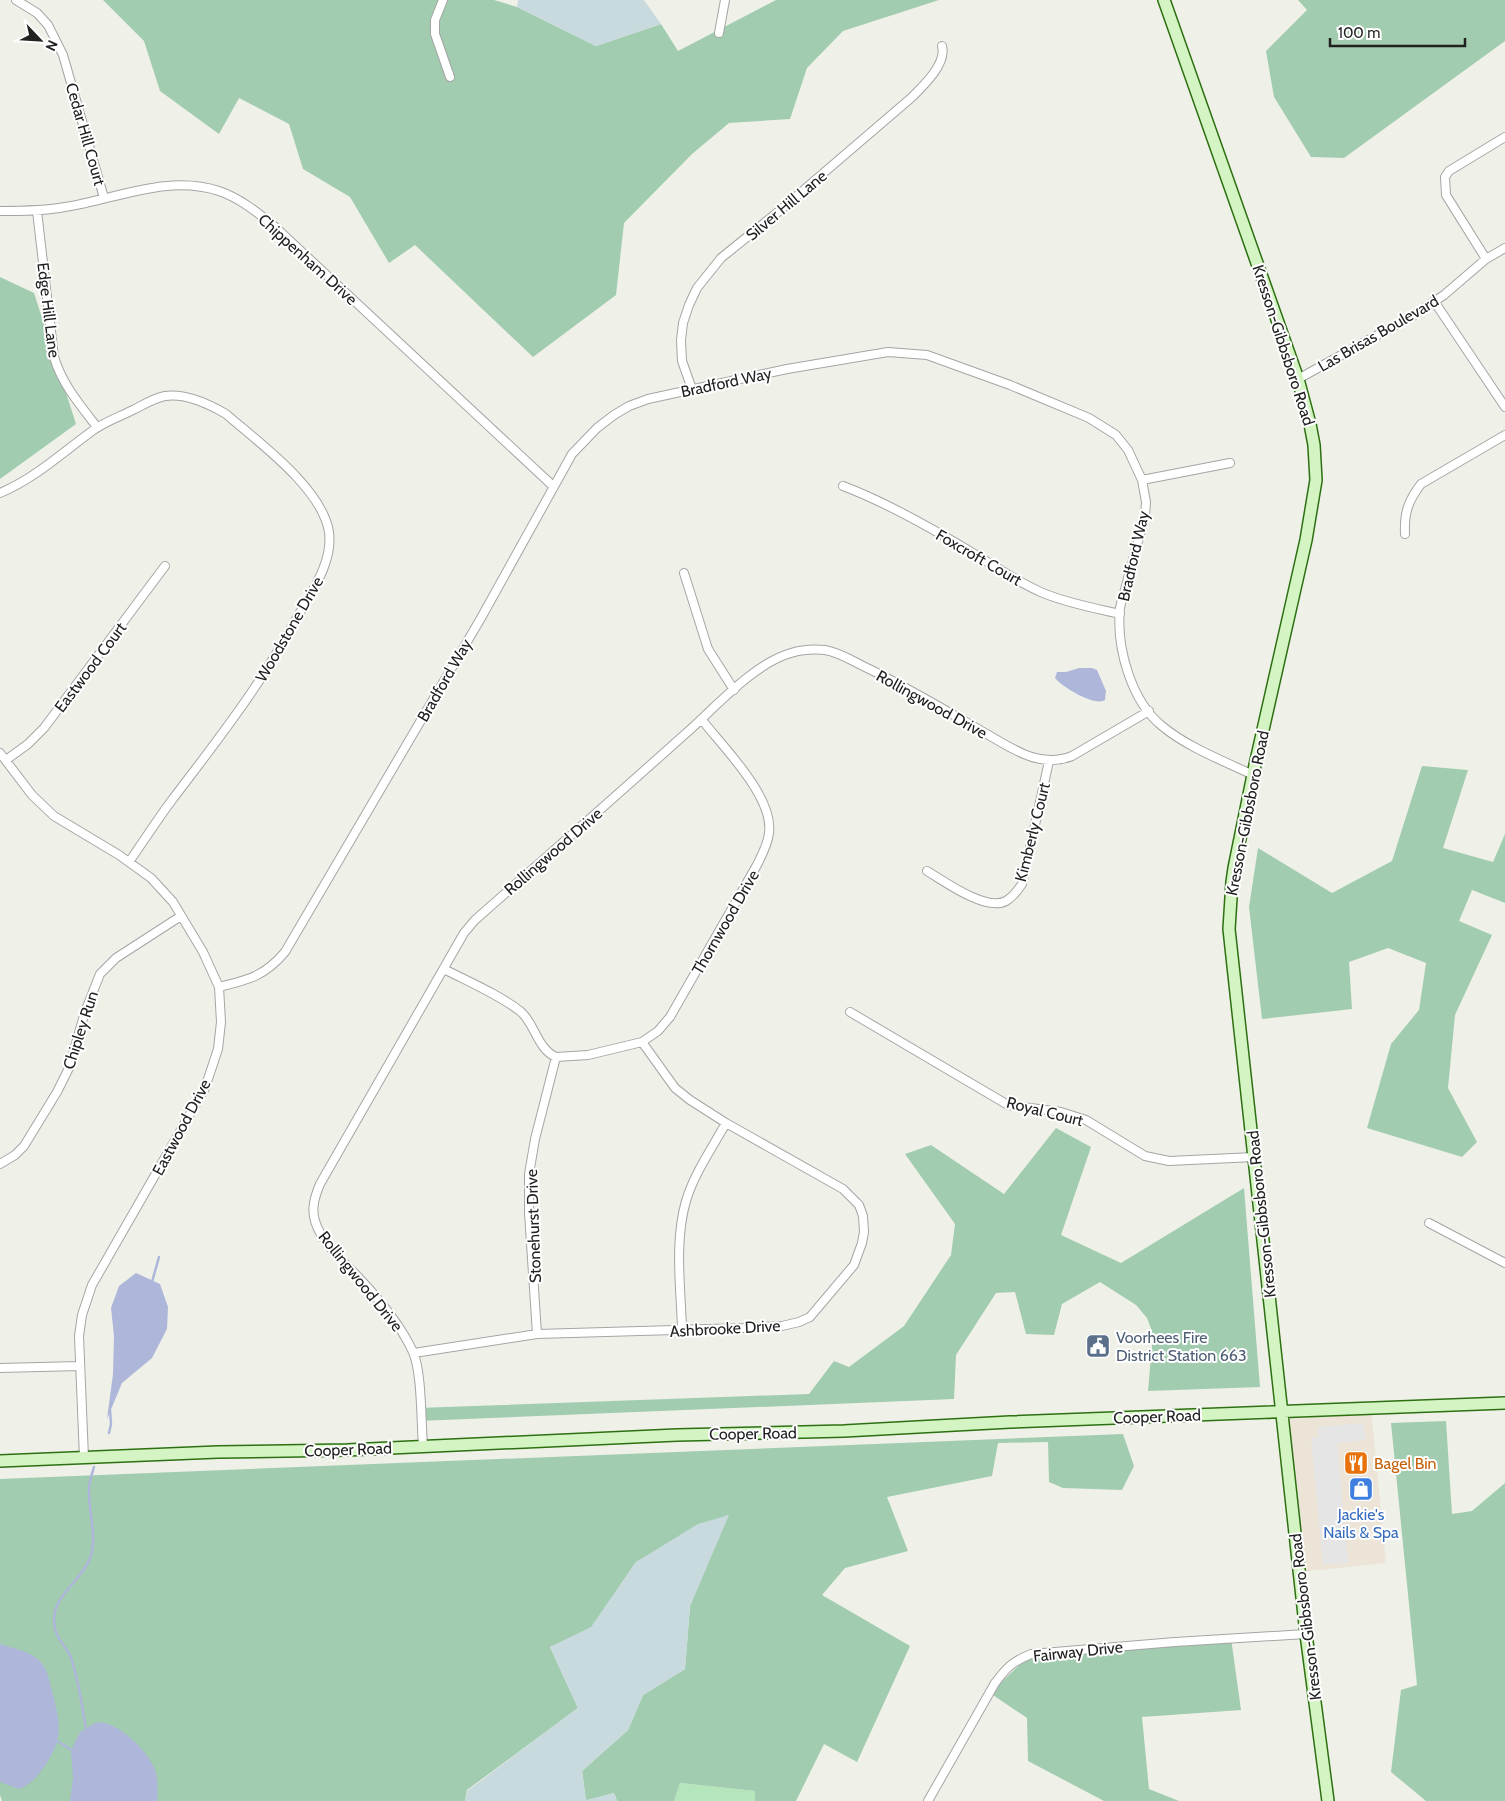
<svg xmlns="http://www.w3.org/2000/svg" width="1505" height="1801" font-family="Cabin,sans-serif">
<style>
.commercial{fill:#ebe4d7}
.grass{fill:#b5e5ba}
.forest{fill:#a2ccaf}
.wetland{fill:#c8dadd}
.parking{fill:#e5e5e5}
.water{fill:#aeb6d9}
.lines{fill:none;stroke-linecap:round;stroke-linejoin:round}
.stream{stroke:#aeb6d9;stroke-width:2.5}
.street-casing{stroke:#a5a5a5;stroke-width:10}
.secondary-casing{stroke:#2c7011;stroke-width:14}
.street{stroke:#fff;stroke-width:8}
.secondary{stroke:#d5f4c4;stroke-width:11}
.labels{text-anchor:middle;stroke-width:4;stroke-linejoin:round;paint-order:stroke}
.street-label{font-size:16px;fill:#212121;stroke:#fff}
.service-label{font-size:16px;fill:#4e5e75;stroke:#fff;text-anchor:start}
.food-label{font-size:16px;fill:#c56008;stroke:#fff;text-anchor:start}
.shop-label{font-size:16px;fill:#366cbe;stroke:#fff}
</style>
<rect width="100%" height="100%" fill="#eff1e9"/>
<path class="commercial" d="M1371 1408 1386 1563 1300 1572 1282 1411Z"/>
<path class="grass" d="M680 1783 755 1791V1801H674Z"/>
<path class="forest" d="M103 0H494L517 7 596 46 661 24 678 51 776 0H939L843 31 807 68 790 119 729 123 692 154 624 223 616 295 533 357 415 245 389 263 350 197 303 169 289 124 239 98 219 134 160 91 144 41Z
M1298 0H1505V41L1344 158 1311 157 1274 97 1266 51 1307 10Z
M0 277 34 293 76 424 0 479Z
M1422 766 1468 770 1443 848 1493 862 1505 834V903L1472 890 1459 921 1492 935 1455 1015 1448 1088 1477 1142 1462 1157 1367 1128 1391 1044 1419 1010 1426 963 1388 948 1349 962 1352 1009 1262 1019 1249 907 1258 848 1332 893 1392 861Z
M1056 1128 1091 1147 1061 1235 1121 1263 1244 1188 1260 1387 1148 1391 1153 1334 1147 1318 1136 1305 1100 1282 1062 1304 1054 1335 1026 1334 1015 1292 996 1293 956 1355 954 1399 418 1421 417 1408 809 1394 834 1361 849 1367 904 1326 951 1255 955 1224 905 1154 931 1145 1004 1194Z
M1446 1421 1452 1514 1472 1511 1505 1483V1801H1426L1391 1772 1401 1690 1417 1685 1391 1423Z
M1123 1434 1134 1466 1122 1490 1063 1488 1049 1482 1048 1442 998 1443 992 1476 887 1497 908 1551 845 1568 822 1595 910 1646 857 1762 824 1744 796 1801H755V1791L680 1783 674 1801H617L614 1793 586 1801 582 1771 628 1730 643 1695 685 1669 690 1606 728 1515 636 1562 591 1628 550 1647 578 1708 467 1790 465 1801H2L0 1795V1479Z
M1231 1638 1241 1710 1142 1717 1149 1789 1179 1801H1104L1028 1761 1027 1718 990 1693 1032 1653Z"/>
<path class="wetland" d="M518 0H644L661 24 596 46 517 7Z
M729 1515 690 1606 685 1669 643 1695 628 1730 582 1771 586 1800 614 1793 617 1801H465L467 1791 578 1708 550 1647 591 1627 636 1562 698 1524Z"/>
<path class="parking" d="M1364 1423 1365 1440 1337 1443 1348 1563 1323 1565 1311 1438 1318 1437 1317 1427Z"/>
<path class="water" d="M1079 668H1092L1097 670 1106 691 1105 700C1095 707 1062 687 1055 678L1057 672H1066Z
M136 1273 160 1284 168 1307 167 1329 152 1358 122 1383 107 1419 113 1374 114 1336 111 1308 119 1286Z
M0 1644C13 1648 29 1651 39 1660 47 1668 49 1679 52 1691 61 1726 64 1739 42 1770 35 1779 30 1785 19 1789L0 1782Z
M97 1722C118 1722 148 1750 155 1770 158 1779 158 1791 157 1801H70L73 1778 71 1752 73 1746 80 1732Z"/>
<g class="lines">
<path class="stream" d="M152 1282 159 1257
M109 1433 111 1424 110 1410
M86 1730C82 1706 79 1681 71 1658 67 1647 57 1640 55 1628 48 1597 81 1583 90 1558 98 1537 88 1511 89 1489 89 1482 92 1474 94 1467
M55 1740 74 1751"/>
<defs>
<path id="street" d="M16 0 37 13 48 25 63 55 104 198
M443 0 435 20V34L450 77
M719 33 725 0
M0 211C22 211 43 211 65 207 116 199 168 174 219 191 240 198 258 213 274 226L553 486
M37 211 54 357C62 384 80 405 97 427
M1486 259 1446 195 1445 177 1449 171 1505 137
M1434 301 1505 407
M1298 379 1414 315 1444 295 1486 259 1505 248
M692 389 682 361 681 340 683 323 689 305 697 288 721 258 778 212 911 98C923 86 947 64 942 46
M1142 480 1230 463
M843 486C888 503 935 530 976 555 998 568 1019 583 1043 593 1067 603 1094 608 1120 614
M0 493C36 478 64 451 95 429 107 421 121 416 133 410 143 405 154 398 165 396 185 393 209 404 226 414 258 442 322 488 329 532 333 562 312 591 298 616 284 640 271 664 255 687 229 726 200 763 172 800 157 820 143 842 129 862
M1405 534C1404 513 1408 501 1421 484L1505 435
M684 573 708 649 734 690
M0 753 32 795 54 816 119 855 151 878 173 902 203 952 219 987 221 1022 218 1049 205 1088 92 1285 82 1315 79 1336 84 1458
M6 760 28 744 44 728 165 566
M927 871C944 881 986 912 1006 901 1013 897 1018 890 1022 884L1049 761
M444 969C469 982 498 994 520 1011 535 1023 537 1049 556 1057
M219 987C248 980 265 976 285 952L481 618 572 454 597 428 614 415 629 406 648 399 787 369 888 352 927 355 1010 385 1089 418 1116 435 1128 450 1142 480 1146 502 1145 516C1139 537 1134 557 1128 578 1126 588 1122 598 1120 608 1116 647 1131 701 1162 726 1187 747 1224 761 1253 775
M850 1012 1008 1105 1061 1112 1086 1120 1145 1156 1169 1161 1254 1157
M556 1057 588 1055 642 1042 658 1031 670 1017 757 865C762 855 768 844 769 833 774 797 723 747 702 720
M0 1164 15 1155 24 1146 57 1092 69 1068 85 1012 100 974 116 958 181 916
M1429 1223 1505 1263
M682 1330C681 1289 674 1242 686 1201 694 1174 712 1148 726 1123
M537 1334 529 1213V1174L535 1139 556 1057
M414 1353 537 1334 743 1328 782 1326 799 1322 810 1317 854 1265 862 1243 864 1232 863 1216 859 1205 843 1189 726 1123 690 1100 675 1088 642 1042
M0 1368 80 1366
M423 1446C421 1422 422 1372 413 1352 400 1324 380 1300 359 1278 343 1260 322 1244 315 1221 311 1208 315 1196 320 1184L464 933 475 920C545 858 615 797 684 735 714 709 754 663 791 653 801 650 814 649 825 650 838 652 851 660 863 666 905 686 945 710 985 733 1013 749 1040 769 1072 756L1149 711
M928 1801 995 1683C1007 1667 1012 1662 1031 1654L1175 1642 1306 1634"/>
<path id="secondary" d="M1164 0 1298 379 1310 424 1314 445 1316 480 1306 540 1255 765 1234 868 1232 882 1229 929 1306 1634 1328 1801
M0 1461 218 1452 347 1450 677 1435 844 1431 1010 1422 1505 1403"/>
</defs>
<use href="#street" class="street-casing"/>
<use href="#secondary" class="secondary-casing"/>
<use href="#street" class="street"/>
<use href="#secondary" class="secondary"/>
</g>
<defs>
<symbol id="civic-square" viewBox="-11 -11 22 22"><rect x="-9" y="-9" width="18" height="18" rx="4" fill="#5c6f8a" stroke="#fff"/><path d="M-.6-6.5H3V-4.5H.6V-3L4-1V1h2V6H-6V1h2V-1L-.6-3ZM-1.2 2.5V6h2.4V2.5Z" fill="#fff"/></symbol>
<symbol id="restaurant-square" viewBox="-11 -11 22 22"><rect x="-9" y="-9" width="18" height="18" rx="4" fill="#e8710a" stroke="#fff"/><path d="M-5-6h1v4h1v-4h1v4h1v-4h1v5L-1.5 .5V6h-2V.5L-5-1ZM5-6V6H3V1.5H1.5Q1.5-4 5-6Z" fill="#fff"/></symbol>
<symbol id="shop-square" viewBox="-11 -11 22 22"><rect x="-9" y="-9" width="18" height="18" rx="4" fill="#3f7fe0" stroke="#fff"/><path d="M-5-2.5h2.3a2.7 3.5 0 0 1 5.4 0H5L5.5 6h-11ZM-1.5-2.5h3a1.5 2.3 0 0 0-3 0Z" fill="#fff"/></symbol>
</defs>
<g fill-rule="evenodd">
<use href="#civic-square" x="1084" y="1332" width="28" height="28"/>
<use href="#restaurant-square" x="1342" y="1449" width="28" height="28"/>
<use href="#shop-square" x="1347" y="1475" width="28" height="28"/>
</g>
<g class="labels">
<g class="street-label">
<text transform="translate(86 134) rotate(74)" y="6">Cedar Hill Court</text>
<text transform="translate(786 205) rotate(-40)" y="6">Silver Hill Lane</text>
<text transform="translate(308 259) rotate(42)" y="6">Chippenham Drive</text>
<text transform="translate(49 310) rotate(83)" y="6">Edge Hill Lane</text>
<text transform="translate(1378 333) rotate(-30)" y="6">Las Brisas Boulevard</text>
<text transform="translate(1284 345) rotate(72)" y="6">Kresson-Gibbsboro Road</text>
<text transform="translate(726 382) rotate(-12)" y="6">Bradford Way</text>
<text transform="translate(1133 556) rotate(-77)" y="6">Bradford Way</text>
<text transform="translate(979 557) rotate(30)" y="6">Foxcroft Court</text>
<text transform="translate(289 629) rotate(-60)" y="6">Woodstone Drive</text>
<text transform="translate(90 667) rotate(-53)" y="6">Eastwood Court</text>
<text transform="translate(444 680) rotate(-60)" y="6">Bradford Way</text>
<text transform="translate(932 704) rotate(29)" y="6">Rollingwood Drive</text>
<text transform="translate(1247 813) rotate(-79)" y="6">Kresson-Gibbsboro Road</text>
<text transform="translate(1032 832) rotate(-76)" y="6">Kimberly Court</text>
<text transform="translate(553 851) rotate(-41)" y="6">Rollingwood Drive</text>
<text transform="translate(725 922) rotate(-60)" y="6">Thornwood Drive</text>
<text transform="translate(80 1030) rotate(-72)" y="6">Chipley Run</text>
<text transform="translate(1045 1111) rotate(14)" y="6">Royal Court</text>
<text transform="translate(181 1127) rotate(-62)" y="6">Eastwood Drive</text>
<text transform="translate(1261 1214) rotate(-96)" y="6">Kresson-Gibbsboro Road</text>
<text transform="translate(533 1226) rotate(-92)" y="6">Stonehurst Drive</text>
<text transform="translate(361 1281) rotate(51)" y="6">Rollingwood Drive</text>
<text transform="translate(725 1328) rotate(-3)" y="6">Ashbrooke Drive</text>
<text transform="translate(1157 1416) rotate(-2)" y="6">Cooper Road</text>
<text transform="translate(753 1433) rotate(-1)" y="6">Cooper Road</text>
<text transform="translate(348 1449) rotate(-2)" y="6">Cooper Road</text>
<text transform="translate(1305 1617) rotate(-97)" y="6">Kresson-Gibbsboro Road</text>
<text transform="translate(1078 1651) rotate(-6)" y="6">Fairway Drive</text>
</g>
<g class="service-label">
<text x="1116" y="1343">Voorhees Fire<tspan x="1116" dy="18">District Station 663</tspan></text>
</g>
<g class="food-label">
<text x="1374" y="1469">Bagel Bin</text>
</g>
<g class="shop-label">
<text x="1361" y="1520">Jackie's<tspan x="1361" dy="18">Nails &amp; Spa</tspan></text>
</g>
</g>
<g transform="translate(40 40) rotate(115)" stroke="#ffffff" stroke-width="4" paint-order="stroke">
<path d="M0-4L9 19L0 12L-9 19Z" fill="#212121"/>
<text y="-8" font-size="14" font-weight="bold" text-anchor="middle" fill="#212121">N</text>
</g>
<path d="M1330 38v8h135v-8" fill="none" stroke="#212121" stroke-width="2.5"/>
<text x="1338" y="38" font-size="15" fill="#212121" stroke="#ffffff" stroke-width="4" paint-order="stroke">100 m</text>
</svg>
